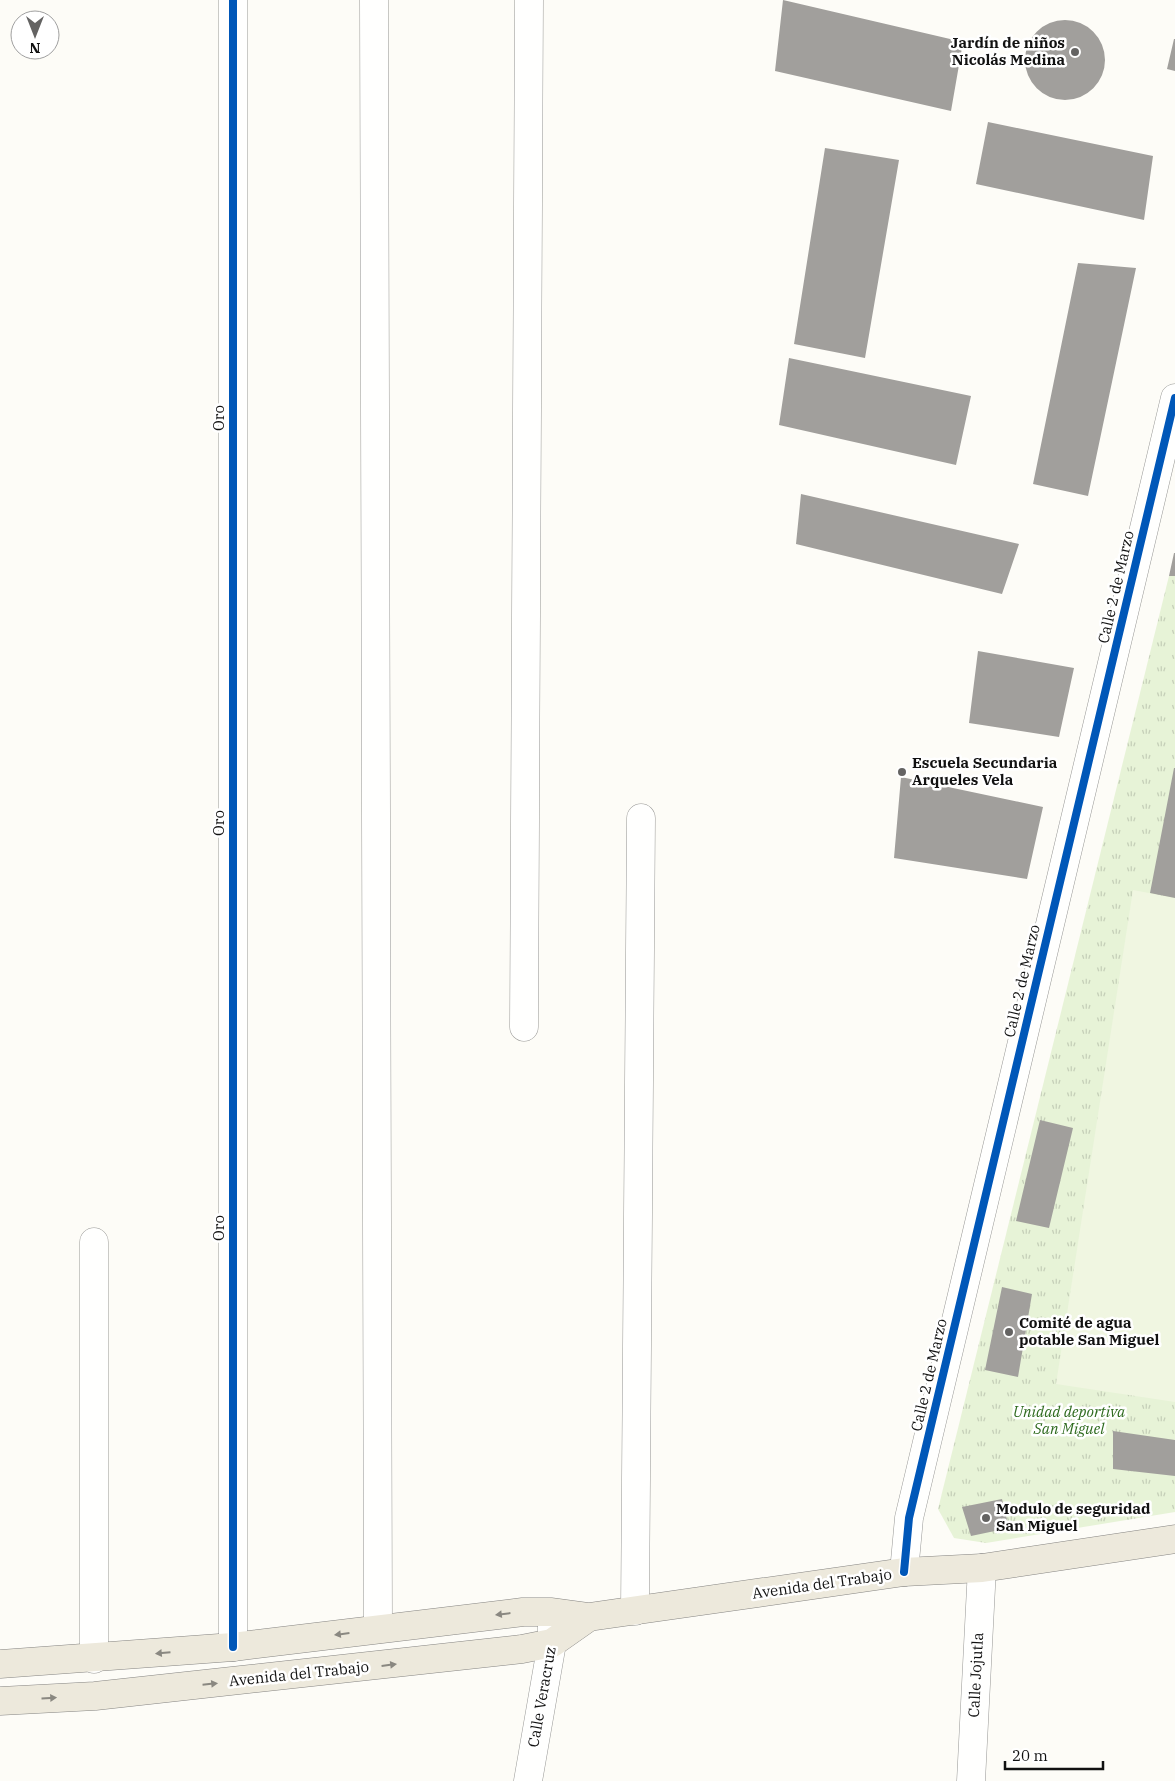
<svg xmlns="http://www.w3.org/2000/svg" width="1175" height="1781" font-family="'IBM Plex Serif',serif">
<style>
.grass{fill:url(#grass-tufts)}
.pitch{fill:#f0f6e1}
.building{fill:#a19f9c}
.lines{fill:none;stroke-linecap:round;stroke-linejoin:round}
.minor-casing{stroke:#979795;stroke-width:29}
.major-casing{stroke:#858482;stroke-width:29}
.minor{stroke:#fffffe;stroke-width:28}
.major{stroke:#ede9dc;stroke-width:28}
.cycleway-casing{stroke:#fff;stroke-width:11}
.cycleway{stroke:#0057b8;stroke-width:8}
.oneway{fill:#8a8881}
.poi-dot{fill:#646362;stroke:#fff;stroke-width:2}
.labels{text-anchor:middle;stroke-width:5;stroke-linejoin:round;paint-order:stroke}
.poi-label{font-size:15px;font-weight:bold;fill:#111;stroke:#fff;text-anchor:start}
.street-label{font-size:15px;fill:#111;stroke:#fff}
.park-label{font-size:15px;font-style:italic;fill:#2f6b1f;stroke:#fff}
</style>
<defs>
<pattern id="grass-tufts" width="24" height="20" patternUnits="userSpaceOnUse" patternTransform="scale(1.25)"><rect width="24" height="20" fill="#e7f3d7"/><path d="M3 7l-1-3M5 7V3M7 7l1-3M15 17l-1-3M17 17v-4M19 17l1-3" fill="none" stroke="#c5cfb8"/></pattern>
</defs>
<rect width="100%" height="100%" fill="#fdfcf7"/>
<path class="grass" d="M1169 576H1175V1512L986 1543 954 1538 938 1509Z"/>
<path class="pitch" d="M1133 890 1175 898V1402L1056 1384Z"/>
<path class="building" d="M783 0 963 42 951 111 775 71Z
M1025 60a40 40 0 1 1 80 0a40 40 0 1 1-80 0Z
M1174 39H1175V71L1167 69Z
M988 122 1153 156 1144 220 976 184Z
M825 148 899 160 865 358 794 344Z
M1078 263 1136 268 1088 496 1033 484Z
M789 358 971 396 956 465 779 425Z
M801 494 1019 544 1002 594 796 544Z
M1174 553H1175V576H1169Z
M978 651 1074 668 1059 737 969 723Z
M1174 768H1175V898L1150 893Z
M901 777 1043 807 1027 879 894 858Z
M1040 1120 1073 1128 1049 1228 1016 1221Z
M1002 1287 1032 1294 1018 1377 985 1370Z
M1113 1431 1175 1440V1476L1113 1469Z
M1002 1499 1009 1528 971 1536 962 1507Z"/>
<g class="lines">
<defs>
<path id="minor" d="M233 0V1647
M374 0 378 1629
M524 1027 529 0
M94 1242V1659
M904 1572 909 1518 1175 398
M635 1611 641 818
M528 1781 552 1643V1620
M971 1781 982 1568"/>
<path id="major" d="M0 1664 233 1647 523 1612H552L589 1617 904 1572 982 1568 1175 1539
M0 1701 95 1696 522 1649 552 1643 589 1617"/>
</defs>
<use href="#minor" class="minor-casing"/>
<use href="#major" class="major-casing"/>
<use href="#minor" class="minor"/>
<use href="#major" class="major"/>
<defs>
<path id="cycleway" d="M233 0V1647
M904 1572 909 1518 1175 398"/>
</defs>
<use href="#cycleway" class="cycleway-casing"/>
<use href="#cycleway" class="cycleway"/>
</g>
<defs><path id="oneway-solid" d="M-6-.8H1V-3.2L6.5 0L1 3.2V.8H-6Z" transform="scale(1.25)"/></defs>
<g class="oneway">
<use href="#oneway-solid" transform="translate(503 1614) rotate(173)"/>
<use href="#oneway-solid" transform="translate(342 1634) rotate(173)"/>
<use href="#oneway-solid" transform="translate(163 1653) rotate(175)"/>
<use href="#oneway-solid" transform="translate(389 1665) rotate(-7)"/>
<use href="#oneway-solid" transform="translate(210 1684) rotate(-6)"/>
<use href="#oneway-solid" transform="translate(49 1698) rotate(-3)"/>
</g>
<g class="poi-dot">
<circle cx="1075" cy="52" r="5"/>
<circle cx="902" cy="772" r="5"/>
<circle cx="1009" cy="1332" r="5"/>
<circle cx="986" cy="1518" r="5"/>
</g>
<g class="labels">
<g class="poi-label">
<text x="1065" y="48" text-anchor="end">Jardín de niños<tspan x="1065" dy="17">Nicolás Medina</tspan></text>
<text x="912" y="768">Escuela Secundaria<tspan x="912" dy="17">Arqueles Vela</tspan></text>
<text x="1019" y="1328">Comité de agua<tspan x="1019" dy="17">potable San Miguel</tspan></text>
<text x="996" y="1514">Modulo de seguridad<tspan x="996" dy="17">San Miguel</tspan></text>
</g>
<g class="street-label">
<text transform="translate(219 418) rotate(-90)" y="5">Oro</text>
<text transform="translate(1116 587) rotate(-77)" y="5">Calle 2 de Marzo</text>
<text transform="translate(219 823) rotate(-90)" y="5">Oro</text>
<text transform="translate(1022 981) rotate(-77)" y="5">Calle 2 de Marzo</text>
<text transform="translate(219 1228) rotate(-90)" y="5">Oro</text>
<text transform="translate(929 1375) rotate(-77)" y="5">Calle 2 de Marzo</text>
<text transform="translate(822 1584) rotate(-8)" y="5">Avenida del Trabajo</text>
<text transform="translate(299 1674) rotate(-6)" y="5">Avenida del Trabajo</text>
<text transform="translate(976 1675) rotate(-87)" y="5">Calle Jojutla</text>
<text transform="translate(542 1697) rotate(-80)" y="5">Calle Veracruz</text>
</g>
<g class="park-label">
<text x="1069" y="1417">Unidad deportiva<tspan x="1069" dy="17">San Miguel</tspan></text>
</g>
</g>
<g transform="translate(35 35) rotate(180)"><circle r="24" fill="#ffffff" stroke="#a0a0a0"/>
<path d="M0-4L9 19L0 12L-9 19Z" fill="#646362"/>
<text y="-8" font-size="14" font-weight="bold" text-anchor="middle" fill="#111111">N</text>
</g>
<path d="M1005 1761v8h98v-8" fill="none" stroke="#111111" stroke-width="2.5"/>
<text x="1012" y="1761" font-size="15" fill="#111111" stroke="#ffffff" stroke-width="4" paint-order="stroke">20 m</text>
</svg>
